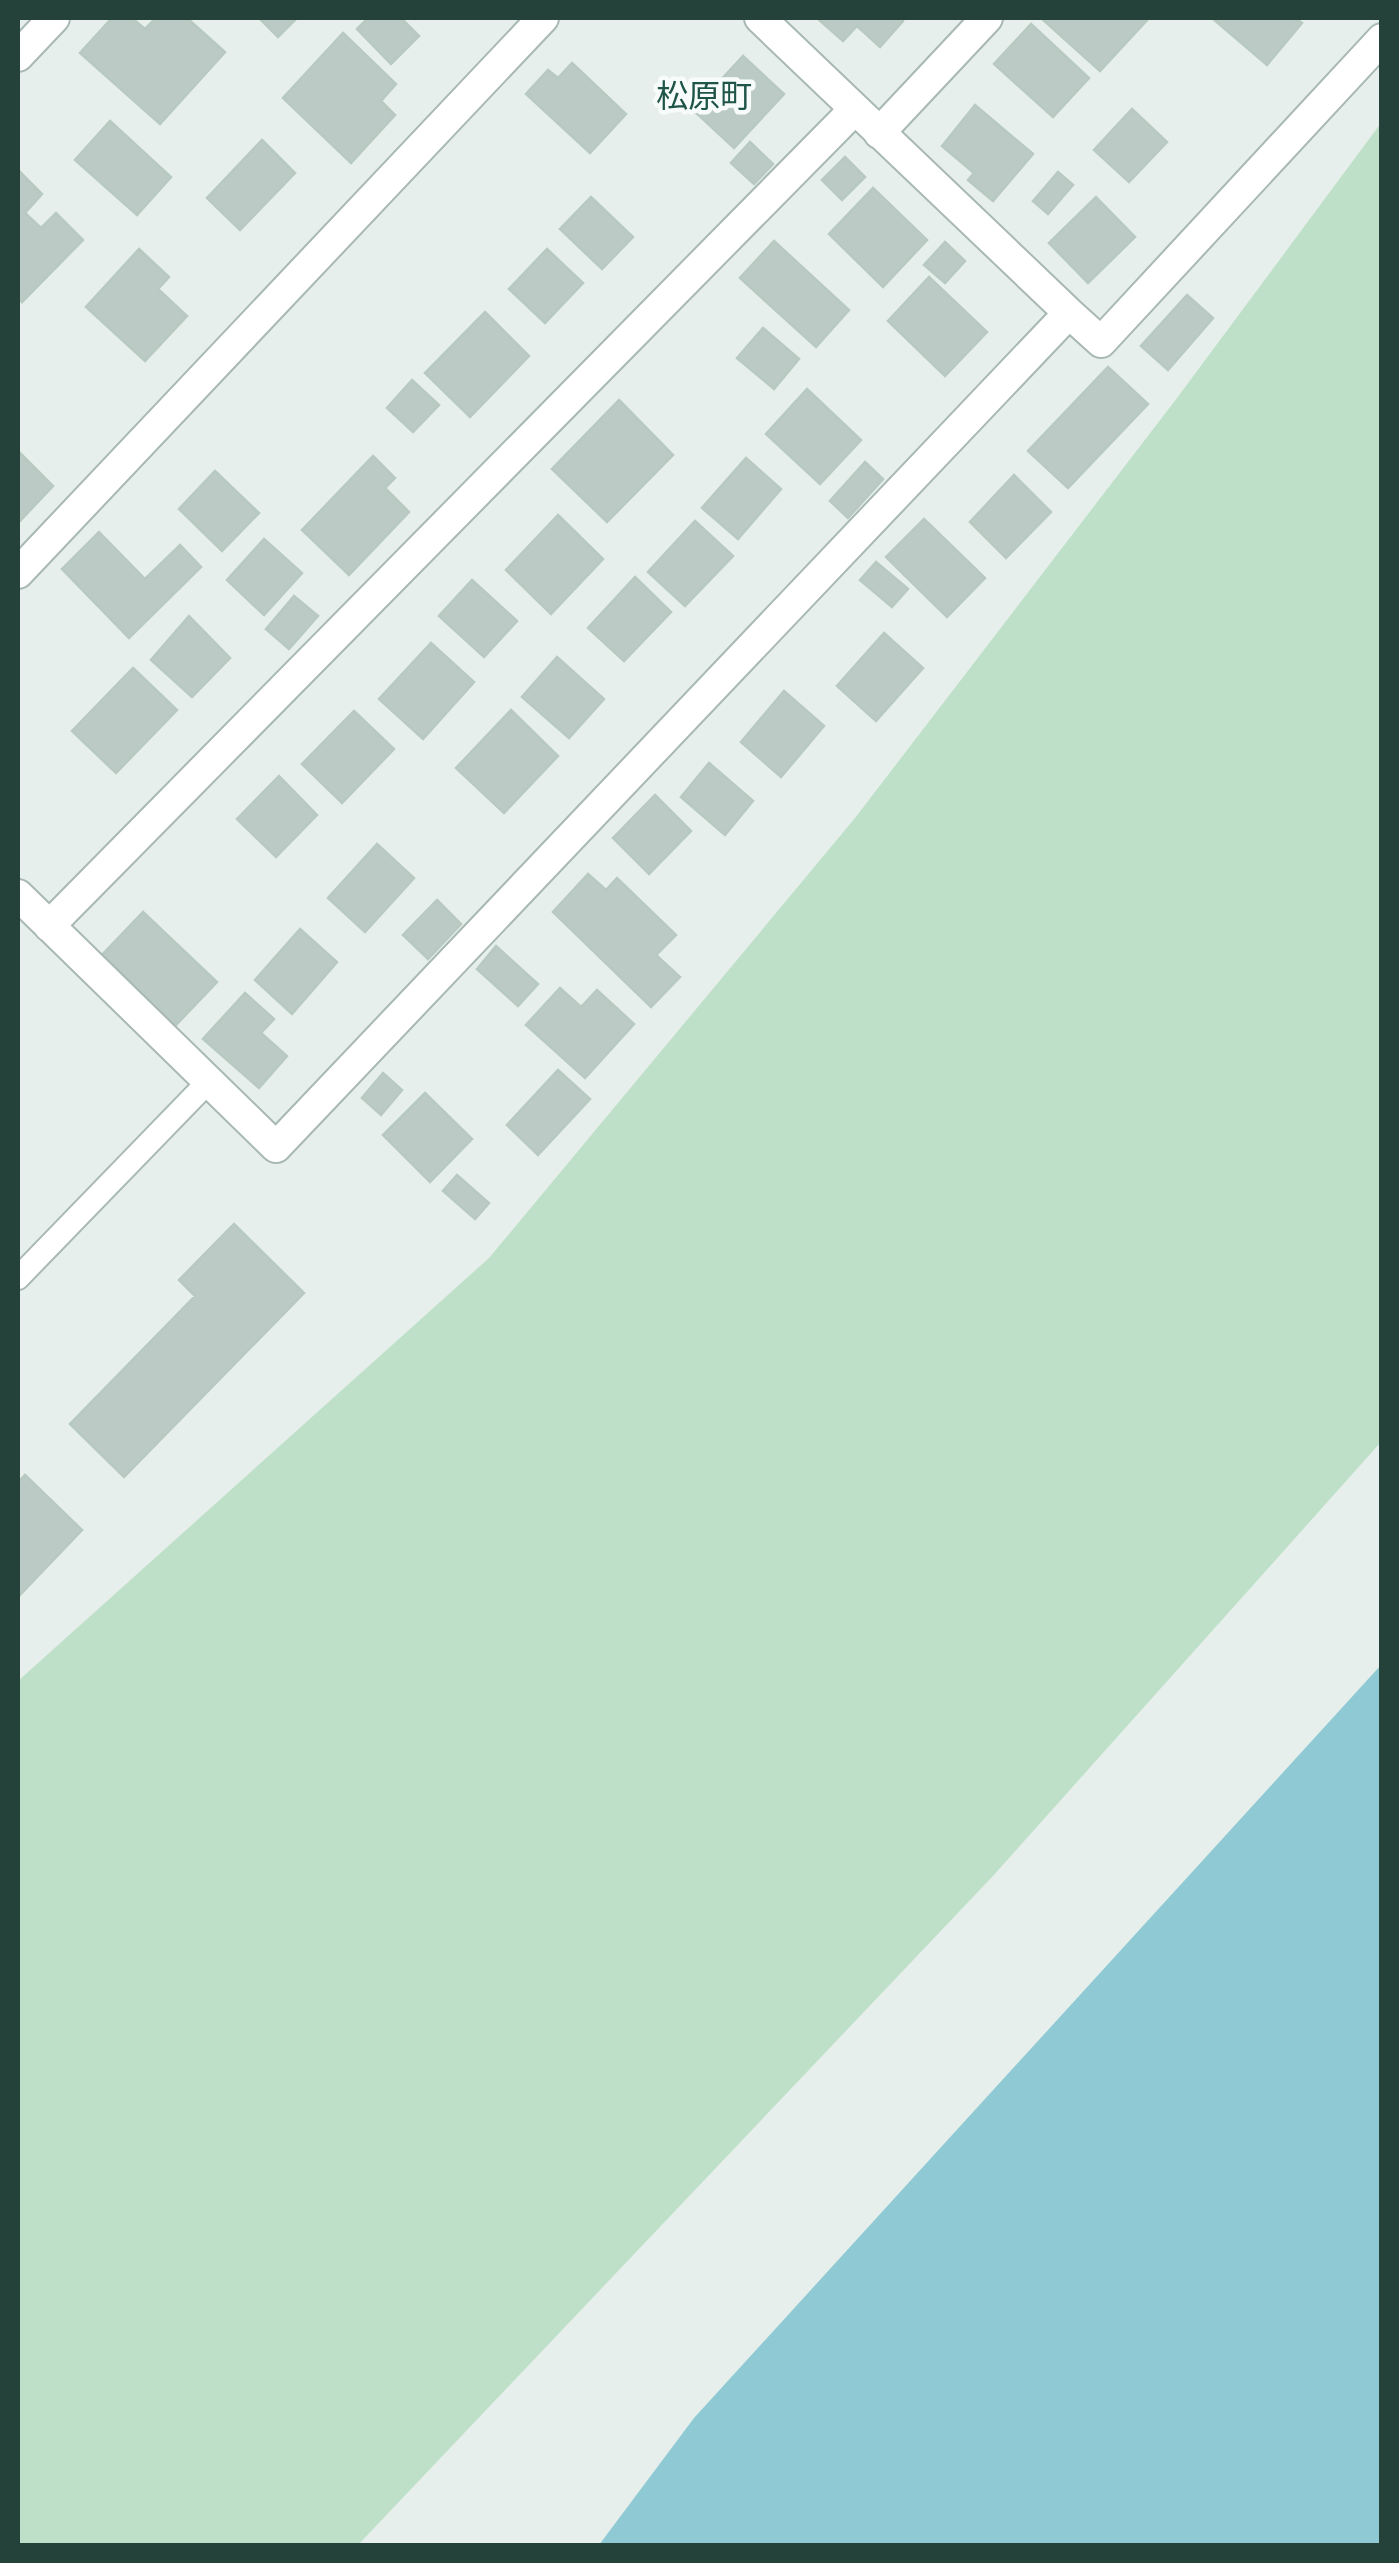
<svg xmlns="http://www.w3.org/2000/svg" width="1399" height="2563" font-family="Signika,'Noto Sans JP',sans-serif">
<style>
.green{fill:#bfe0c8}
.water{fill:#8ec9d4}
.building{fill:#bbcac4;stroke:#b8c9c2;stroke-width:2.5}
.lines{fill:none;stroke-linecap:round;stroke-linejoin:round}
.lane-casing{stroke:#a8b8b2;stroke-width:26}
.street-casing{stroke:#a8b8b2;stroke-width:34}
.lane{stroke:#fff;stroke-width:22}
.street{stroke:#fff;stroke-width:30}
.labels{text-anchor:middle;stroke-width:9;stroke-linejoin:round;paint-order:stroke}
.quarter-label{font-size:32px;fill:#1f5548;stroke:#f7fbf9}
</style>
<rect width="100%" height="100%" fill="#e6efeb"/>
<path class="green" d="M1381 123V1442L992 1877 358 2545H18V1681L489 1258 855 818 1177 398Z"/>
<path class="water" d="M1381 1665V2545H599L694 2418Z"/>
<path class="building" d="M112 18H132L145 29 156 18H187L225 52 160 124 80 53Z
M259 18H297L278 37Z
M368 18H401L419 36 391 64 357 29Z
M817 18H900L903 21 880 47 857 26 843 41Z
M1041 18H1149L1100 71Z
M1212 18H1295L1302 23 1267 65Z
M1031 24 1089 78 1053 117 994 64Z
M343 33 396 84 381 101 395 115 351 163 283 98Z
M743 56 784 94 734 148 693 110Z
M572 63 626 114 590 153 526 94 548 70 558 78Z
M975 105 1033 154 993 201 968 180 974 173 942 146Z
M1132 109 1167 142 1129 182 1094 150Z
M110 121 171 177 137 215 75 160Z
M262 140 295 173 240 230 207 198Z
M750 142 773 164 754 184 731 163Z
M845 157 865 177 842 200 822 180Z
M18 170 42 194 25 213 41 228 56 213 83 240 22 302 18 297Z
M1058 172 1073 185 1048 214 1033 201Z
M873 188 927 240 883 287 829 234Z
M591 197 633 237 602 269 560 229Z
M1096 197 1135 237 1088 283 1049 243Z
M774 241 849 310 816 347 740 278Z
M945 242 965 261 945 283 924 265Z
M139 249 169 277 158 289 187 316 145 361 86 307Z
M547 249 583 283 545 323 509 289Z
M929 277 987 332 945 376 888 321Z
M1187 295 1213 318 1168 370 1141 346Z
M485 312 529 356 470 417 425 373Z
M763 328 799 359 774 389 737 358Z
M1108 367 1148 404 1068 488 1028 451Z
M412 380 439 405 413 432 387 408Z
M807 389 861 440 820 484 766 434Z
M619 400 673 455 607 522 552 469Z
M18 451 53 486 18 523Z
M373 456 395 478 385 488 409 512 349 575 302 530Z
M746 458 781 489 738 539 702 508Z
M865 462 883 479 848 518 830 501Z
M215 471 259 513 222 551 179 509Z
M1014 475 1051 512 1006 558 970 522Z
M558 515 603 559 551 614 506 570Z
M924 519 985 578 947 617 886 557Z
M695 521 733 556 685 606 648 572Z
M99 532 145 579 180 545 201 567 129 638 62 569Z
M264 539 302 573 264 615 227 580Z
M876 562 908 589 892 607 860 580Z
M635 577 671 612 624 661 588 628Z
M472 580 517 621 484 657 439 616Z
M294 596 318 616 289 649 266 629Z
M189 616 230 658 192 697 151 660Z
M884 633 923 668 876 721 837 686Z
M431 643 474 682 423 739 379 699Z
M557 657 604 699 569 738 522 697Z
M133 668 177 710 116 773 72 731Z
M784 691 824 726 781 777 741 742Z
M511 710 558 756 504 813 456 768Z
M354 711 394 749 342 803 302 764Z
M709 763 753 801 725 835 681 797Z
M279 776 317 815 276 857 237 819Z
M655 795 691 831 649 874 613 838Z
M377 844 414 878 365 932 328 898Z
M588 874 606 890 617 878 676 935 656 955 680 977 651 1007 553 912Z
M437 900 461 924 428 959 403 935Z
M143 912 217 982 175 1026 101 956Z
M300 929 337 962 292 1014 255 980Z
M496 946 538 984 518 1006 477 969Z
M560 988 581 1007 597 990 634 1024 585 1078 526 1025Z
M245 993 274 1019 261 1033 287 1056 259 1088 203 1039Z
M558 1070 590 1099 538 1155 507 1125Z
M383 1073 402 1090 381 1115 362 1098Z
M425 1093 472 1139 430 1182 383 1135Z
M457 1175 489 1203 475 1219 443 1191Z
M234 1224 304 1293 124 1477 70 1424 195 1296 179 1280Z
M25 1475 82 1530 18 1597V1482Z"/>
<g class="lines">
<defs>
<path id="lane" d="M18 1278 209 1081"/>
<path id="street" d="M18 56 54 18
M879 133 987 18
M1069 313 1101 342 1382 39
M18 573 543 18
M18 895 276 1147 1069 313 760 18
M49 926 855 109"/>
</defs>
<use href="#lane" class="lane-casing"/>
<use href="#street" class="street-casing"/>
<use href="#lane" class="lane"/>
<use href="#street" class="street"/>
</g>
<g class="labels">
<g class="quarter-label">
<text x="704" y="107">松原町</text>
</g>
</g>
<rect width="1399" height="2563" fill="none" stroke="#24423a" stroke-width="40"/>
</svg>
